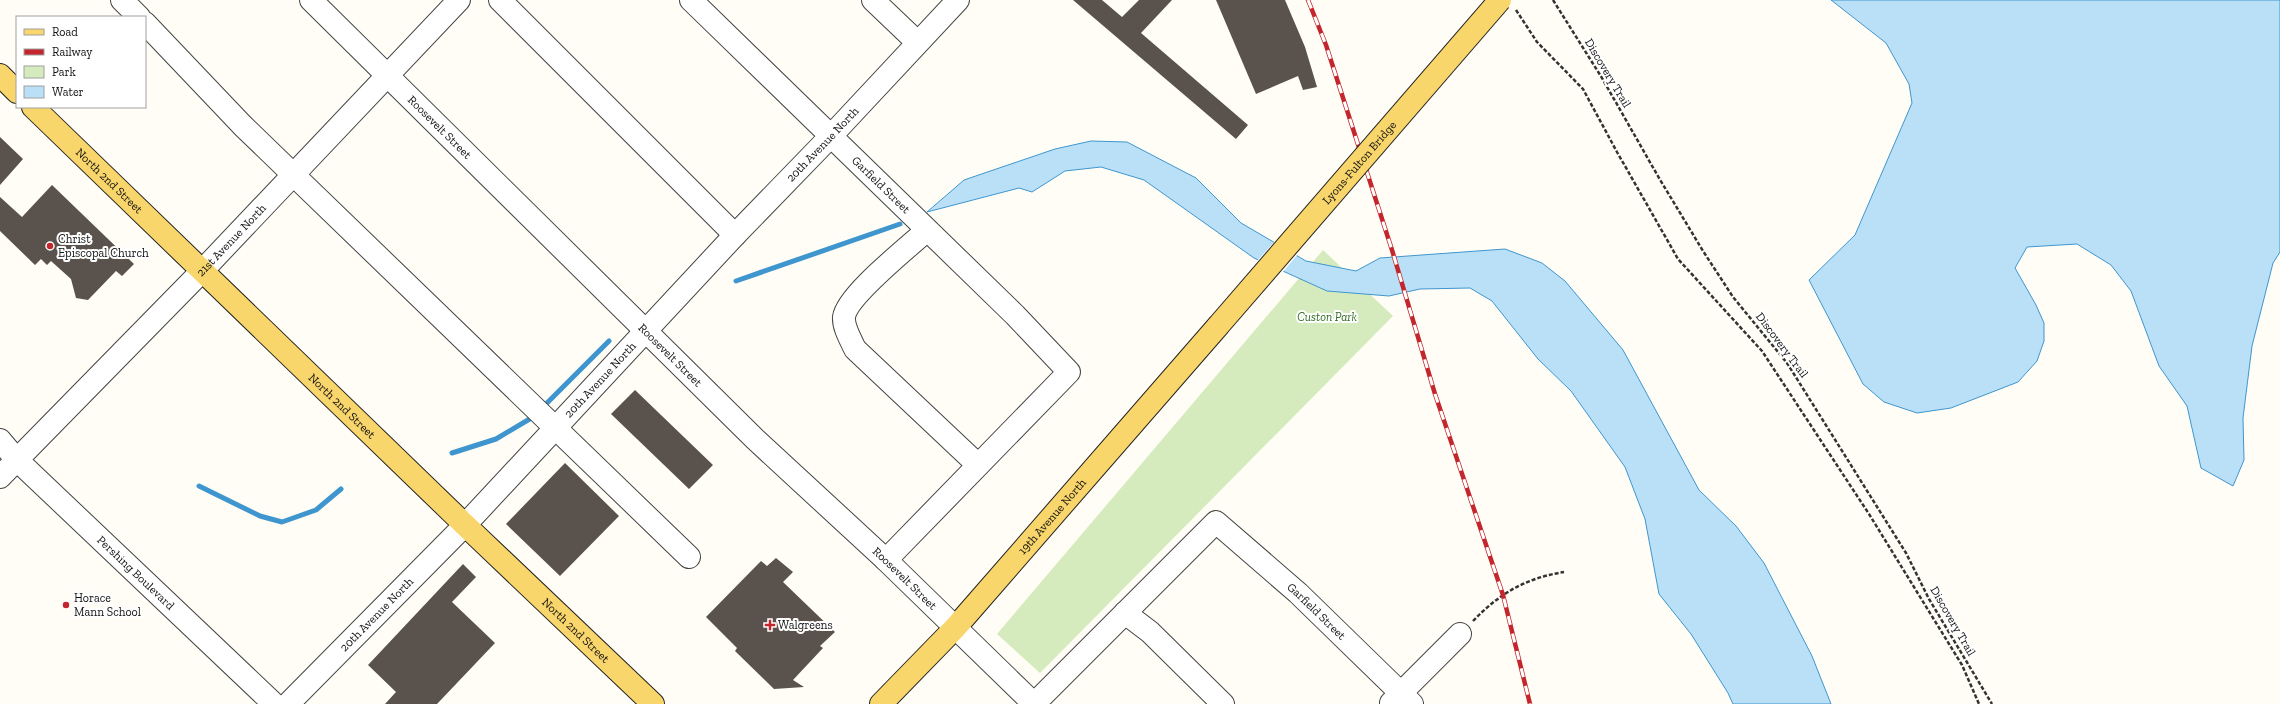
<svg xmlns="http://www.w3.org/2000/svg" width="2280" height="704" font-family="'Zilla Slab',serif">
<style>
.green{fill:#d5ebbd}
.water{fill:#b9e0f7;stroke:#3f96cf}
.pier{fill:#fffdf5}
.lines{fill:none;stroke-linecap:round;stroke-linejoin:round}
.stream{stroke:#3f96cf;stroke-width:5}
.building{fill:#5a524d}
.minor-casing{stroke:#444;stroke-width:24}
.major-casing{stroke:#222;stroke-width:24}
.path{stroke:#333;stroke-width:2.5;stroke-dasharray:4 2;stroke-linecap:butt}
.minor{stroke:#fff;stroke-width:22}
.major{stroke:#f9d66b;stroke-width:22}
.rail-casing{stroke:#c4262e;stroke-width:4.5}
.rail{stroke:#fff;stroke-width:3;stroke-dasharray:9;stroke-linecap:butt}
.major-bridge-casing{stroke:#222;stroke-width:24;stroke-linecap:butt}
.major-bridge{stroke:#f9d66b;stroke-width:22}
.poi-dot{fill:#c4262e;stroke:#fff;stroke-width:1.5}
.labels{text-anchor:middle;stroke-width:4;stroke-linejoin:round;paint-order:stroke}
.street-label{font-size:12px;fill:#111;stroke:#fff}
.poi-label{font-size:12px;fill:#111;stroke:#fff;text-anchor:start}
.park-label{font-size:12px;font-style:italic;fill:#2f6b1f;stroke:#fff}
</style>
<rect width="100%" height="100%" fill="#fffdf5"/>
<path class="green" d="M1323 250 1393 316 1040 673 997 634Z"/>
<path class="water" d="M1831 0H2280V252L2273 263 2252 346 2243 418 2244 460 2233 486 2201 468 2187 406 2159 366 2131 291 2111 265 2077 244 2027 247 2015 268 2036 305 2044 323V341L2037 361 2018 382 1951 408 1917 413 1884 402 1863 384 1809 280 1855 235 1912 103 1909 84 1886 43Z
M1091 141 1127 142 1196 178 1241 223 1306 261 1356 271 1380 258 1505 249 1542 263 1565 281 1623 350 1699 490 1736 526 1764 563 1812 656 1831 704H1733L1728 693 1691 634 1659 594 1645 519 1625 467 1571 391 1538 359 1492 301 1470 288 1420 289 1389 296 1327 291 1254 258 1144 180 1101 167 1065 171 1032 192 1019 188 927 212 964 180 1055 149Z"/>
<path class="pier" d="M1275 241 1298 254 1282 273 1257 261Z"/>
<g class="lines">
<path class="stream" d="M736 281 900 224
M546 404 609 341
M452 453 496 439 533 417
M199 486 260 516 282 522 316 510 341 489"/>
</g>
<path class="building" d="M1073 0H1102L1122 17 1139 0H1172L1141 33 1248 125 1236 139Z
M1216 0H1285L1305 47 1317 87 1303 90 1298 76 1256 94Z
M0 137 23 159 0 185Z
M52 185 134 264 122 276 116 271 88 300 76 298 71 279 51 261 47 265 41 259 35 265 0 231V197L22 217Z
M635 390 713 465 689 489 611 414Z
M565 463 619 516 560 576 506 524Z
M776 558 793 572 783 582 835 632 820 646 823 648 793 680 804 687 774 689 735 651 737 648 706 617 761 561 767 566Z
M463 564 476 577 452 602 495 643 437 704H385L396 692 368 665Z"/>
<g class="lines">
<defs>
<g id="minor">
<path d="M122 0 139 17"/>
<path id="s1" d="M311 0 755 439 886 560 1034 704 1216 522 1298 593 1412 704"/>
<path d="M500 0 735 235"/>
<path id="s2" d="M691 0 1015 315 1069 372 886 560"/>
<path d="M873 0 917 42"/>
<path d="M145 23 243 126 689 557"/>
<path d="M927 230C909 247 847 295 844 317 843 327 851 340 855 349L978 465"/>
<path id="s3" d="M0 440 17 460 274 704"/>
<path id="s4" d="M0 477 202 271 459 0"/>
<path d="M1125 613 1150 632 1223 704"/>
<path d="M1391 703 1460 634"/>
<path id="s5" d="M288 704 465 525 735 235 830 137 958 0"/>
</g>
<g id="major">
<path d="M0 75 17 92"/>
<path id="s6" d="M33 107 465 525 653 704"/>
<path id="s7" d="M881 704 955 628 1218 326"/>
</g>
</defs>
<use href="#minor" class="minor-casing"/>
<use href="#major" class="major-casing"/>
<path class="path" d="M1553 0 1602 78 1659 178 1703 251 1733 297 1787 363 1906 553 1929 599 1992 704
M1516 10 1537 42 1583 89 1617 152 1678 259 1762 351 1869 514 1962 665 1979 704
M1473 621C1500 593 1526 578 1564 572"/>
<use href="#minor" class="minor"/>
<use href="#major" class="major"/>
<defs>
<path id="rail" d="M1308 0 1326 45 1392 250 1435 394 1503 595 1530 704"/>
</defs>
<use href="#rail" class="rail-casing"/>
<use href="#rail" class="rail"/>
<defs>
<g id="major-bridge">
<path id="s8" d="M1218 326 1500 0"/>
</g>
</defs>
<use href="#major-bridge" class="major-bridge-casing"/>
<use href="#major-bridge" class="major-bridge"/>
</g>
<g class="poi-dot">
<circle cx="50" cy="246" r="4"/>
<circle cx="66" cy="605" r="4"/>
<path d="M768 619h4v4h4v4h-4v4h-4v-4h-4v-4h4z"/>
</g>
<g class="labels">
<g class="street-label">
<text transform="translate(1608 73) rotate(59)" y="4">Discovery Trail</text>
<text dy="4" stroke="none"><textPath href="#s1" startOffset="181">Roosevelt Street</textPath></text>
<text dy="4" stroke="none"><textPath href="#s5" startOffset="774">20th Avenue North</textPath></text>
<text dy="4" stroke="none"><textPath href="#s8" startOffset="216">Lyons-Fulton Bridge</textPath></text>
<text dy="4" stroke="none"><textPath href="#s6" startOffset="106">North 2nd Street</textPath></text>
<text dy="4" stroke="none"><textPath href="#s2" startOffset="265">Garfield Street</textPath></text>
<text dy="4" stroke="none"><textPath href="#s4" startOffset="331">21st Avenue North</textPath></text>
<text transform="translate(1782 345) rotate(53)" y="4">Discovery Trail</text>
<text dy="4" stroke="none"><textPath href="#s1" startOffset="505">Roosevelt Street</textPath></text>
<text dy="4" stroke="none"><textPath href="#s5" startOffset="450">20th Avenue North</textPath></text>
<text dy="4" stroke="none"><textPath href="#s6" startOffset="430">North 2nd Street</textPath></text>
<text dy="4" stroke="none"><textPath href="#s7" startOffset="254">19th Avenue North</textPath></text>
<text dy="4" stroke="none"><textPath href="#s3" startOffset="190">Pershing Boulevard</textPath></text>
<text dy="4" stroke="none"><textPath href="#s1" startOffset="829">Roosevelt Street</textPath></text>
<text dy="4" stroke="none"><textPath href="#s1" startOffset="1401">Garfield Street</textPath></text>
<text dy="4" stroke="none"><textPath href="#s5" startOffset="126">20th Avenue North</textPath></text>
<text transform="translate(1953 621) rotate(60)" y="4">Discovery Trail</text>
<text dy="4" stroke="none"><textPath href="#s6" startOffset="754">North 2nd Street</textPath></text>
</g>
<g class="poi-label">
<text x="58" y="243">Christ<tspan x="58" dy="14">Episcopal Church</tspan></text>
<text x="74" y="602">Horace<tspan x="74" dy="14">Mann School</tspan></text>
<text x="778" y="629">Walgreens</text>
</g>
<g class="park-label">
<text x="1327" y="321">Custon Park</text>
</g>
</g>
<rect x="16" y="16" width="130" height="92" fill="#ffffff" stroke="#a0a0a0"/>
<rect x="24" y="29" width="20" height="6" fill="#f9d66b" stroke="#a0a0a0"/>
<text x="52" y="36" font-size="12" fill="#111111">Road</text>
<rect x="24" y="49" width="20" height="6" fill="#c4262e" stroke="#a0a0a0"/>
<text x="52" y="56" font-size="12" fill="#111111">Railway</text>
<rect x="24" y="66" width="20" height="12" fill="#d5ebbd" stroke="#a0a0a0"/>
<text x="52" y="76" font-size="12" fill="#111111">Park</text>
<rect x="24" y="86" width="20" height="12" fill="#b9e0f7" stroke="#a0a0a0"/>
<text x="52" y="96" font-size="12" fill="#111111">Water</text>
</svg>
